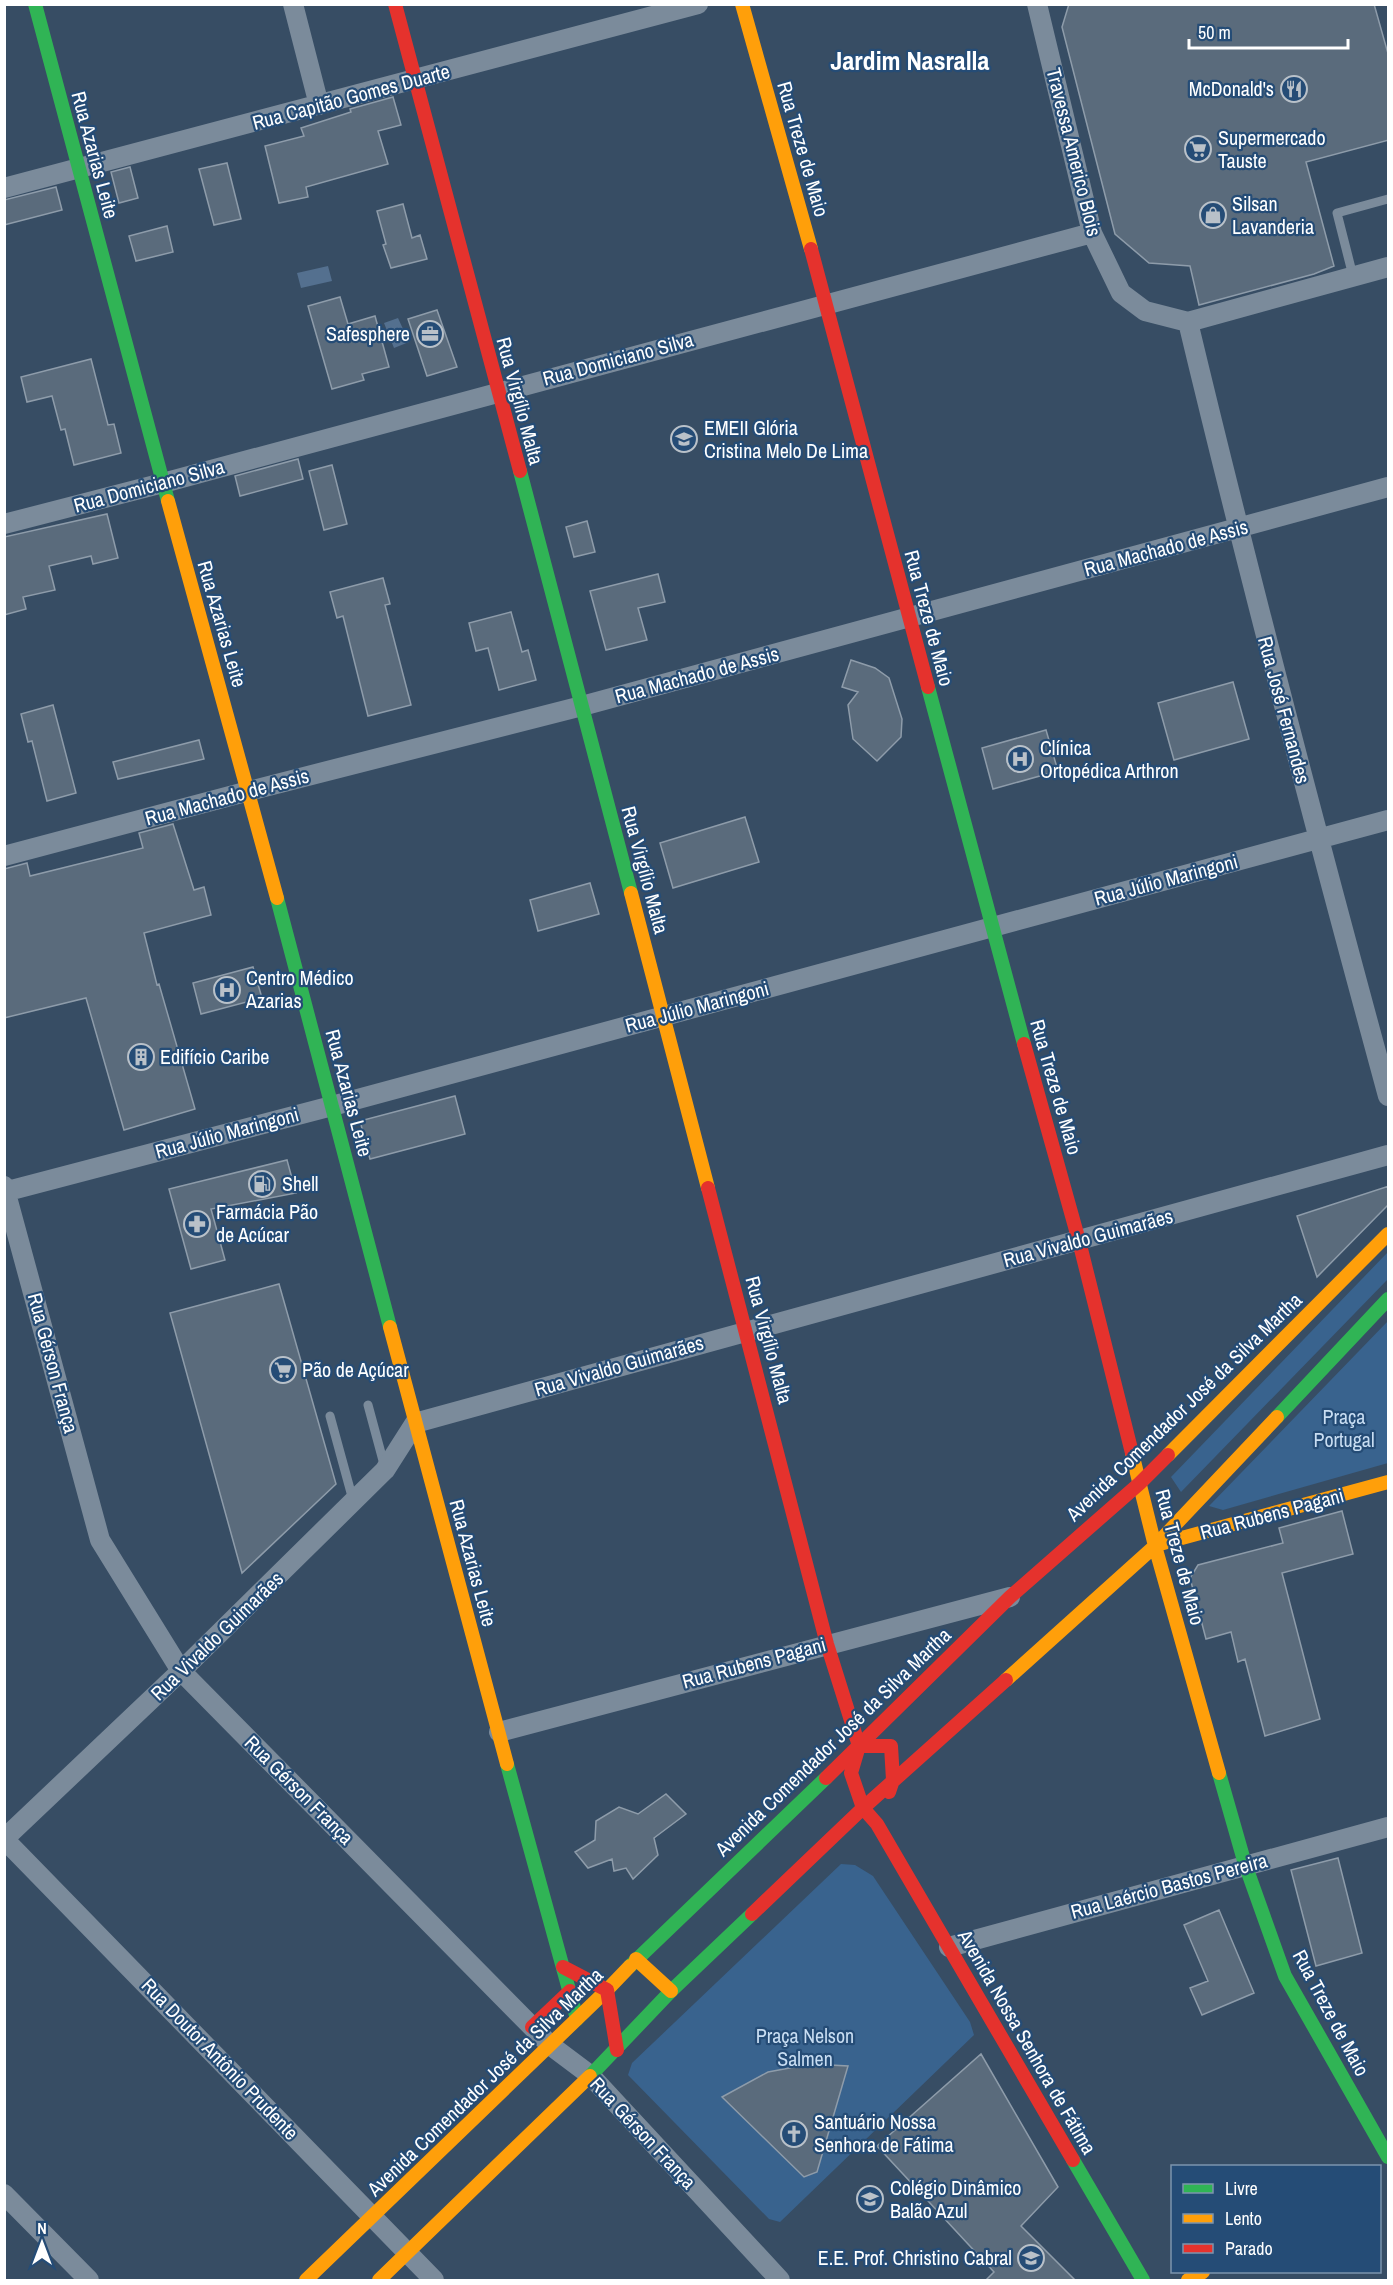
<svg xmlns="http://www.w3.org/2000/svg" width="1393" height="2285" font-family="'Archivo Narrow',sans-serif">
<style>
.green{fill:#39638e}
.water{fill:#54708f}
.building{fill:#5a6b7c;stroke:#8e9caa;stroke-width:1.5}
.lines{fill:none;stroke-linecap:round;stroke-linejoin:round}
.lane{stroke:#7b8b9b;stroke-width:9}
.street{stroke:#7b8b9b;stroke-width:20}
.fast{stroke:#30b455;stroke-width:14}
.slow{stroke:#ff9f0a;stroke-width:14}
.jam{stroke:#e5322d;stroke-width:14}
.labels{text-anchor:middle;stroke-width:4.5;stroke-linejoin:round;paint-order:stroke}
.poi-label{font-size:20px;fill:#fff;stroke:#254c76;text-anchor:start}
.street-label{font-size:20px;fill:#fff;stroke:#254c76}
.park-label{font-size:20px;fill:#c8ddf2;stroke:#254c76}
.district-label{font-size:26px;font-weight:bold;fill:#fff;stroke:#254c76}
</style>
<rect width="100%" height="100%" fill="#374d64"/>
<path class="green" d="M1388 1252V1279L1181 1492 1171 1477Z
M1388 1321V1463L1223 1510 1209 1506Z
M841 1864 855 1865 873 1876 970 2022 974 2035 780 2222 769 2219 628 2075 632 2063Z"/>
<path class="water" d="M328 266 332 281 301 288 297 273Z
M398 318 409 342 394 348 384 323Z"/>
<path class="building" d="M1069 4H1374L1389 57V140L1306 162 1334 266 1314 274 1199 305 1190 266 1149 263 1115 234 1062 27Z
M393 97 401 125 378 131 388 164 306 187 308 197 279 203 265 146 304 136 301 128 351 112 350 109Z
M227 163 241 219 214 225 199 169Z
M130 167 138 198 119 203 111 172Z
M56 187 62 210 4 225V200Z
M403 204 412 238 420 235 427 259 391 268 383 245 386 244 377 211Z
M167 226 173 252 136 261 129 236Z
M340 297 348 324 375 316 389 367 362 374 364 380 332 389 308 306Z
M437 310 457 367 427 376 408 319Z
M91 359 108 425 114 424 121 453 74 465 65 429 61 430 52 396 27 402 21 377Z
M298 459 303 479 240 496 235 476Z
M332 465 347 524 324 530 309 471Z
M107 514 118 558 93 564 91 556 49 566 55 590 23 597 26 609 4 615V537Z
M587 521 595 552 574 557 566 527Z
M658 574 665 602 638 608 647 640 606 650 590 591Z
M383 578 390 604 385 605 411 705 368 716 343 616 337 618 330 592Z
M511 612 522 652 528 650 536 680 499 690 488 648 476 651 469 623Z
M851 660 875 668 889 678 902 719 901 737 877 761 853 739 848 705 858 692 842 687Z
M1233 682 1249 739 1174 760 1158 703Z
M53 705 76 793 47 801 32 741 28 742 21 714Z
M1046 730 1058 771 993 789 982 748Z
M199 740 204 759 118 779 113 762Z
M745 817 759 862 673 888 660 843Z
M173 824 194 890 204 887 211 915 144 933 157 985 159 984 195 1109 124 1130 86 998 4 1018V869L27 863 30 876 143 848 139 833Z
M590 883 599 914 538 931 530 900Z
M253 967 262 998 201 1014 193 983Z
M455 1096 465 1134 370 1159 360 1121Z
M287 1160 296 1193 211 1209 225 1260 191 1269 169 1189Z
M1389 1186V1204L1317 1277 1297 1216Z
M279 1284 336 1484 242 1573 170 1313Z
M1342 1511 1353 1554 1282 1573 1320 1719 1265 1736 1245 1659 1238 1662 1231 1632 1206 1639 1190 1578 1198 1565 1283 1543 1279 1528Z
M666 1794 686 1814 654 1838 658 1855 633 1879 626 1868 614 1871 612 1859 588 1868 575 1852 595 1840 596 1821 619 1807 638 1814Z
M1338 1858 1362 1953 1316 1966 1291 1870Z
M1219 1910 1254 1993 1202 2015 1190 1988 1208 1981 1184 1925Z
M981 2054 1058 2187 1021 2226 1075 2280H986L994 2272 877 2146Z
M811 2064 848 2066 817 2172 804 2177 722 2097 768 2072Z"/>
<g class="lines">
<path class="lane" d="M1353 276 1337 213 1388 199
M368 1405 385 1468
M330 1416 353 1500"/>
<path class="street" d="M293 4 319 105
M1037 4 1092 233 1121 293 1145 311 1188 322 1388 267
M4 188 698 4
M1188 322C1250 581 1318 839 1388 1096
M4 524 163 483 1092 233
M4 856 249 791 582 706 1388 487
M4 1186 100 1540 181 1671 550 2045 590 2075 780 2280
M4 1192 332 1106 1388 820
M499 1732 1010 1597
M4 1839 181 1671 385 1470 415 1423 1388 1155
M4 1839 434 2280
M949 1947 1388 1827
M4 2194 89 2280"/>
<path class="fast" d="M35 4 168 501
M520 471 631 893
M928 687 1024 1044
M277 898 390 1327
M1277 1417 1388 1299
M507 1764 577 2019
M1219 1773 1245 1864 1285 1976 1388 2157
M630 1966 826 1778
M590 2076 671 1991 752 1914
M1073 2160 1143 2280"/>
<path class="slow" d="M742 4 811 249
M168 501 277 898
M631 893 708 1188
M390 1327 507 1764
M1132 1453 1155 1546 1219 1773
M1168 1455 1388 1234
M1156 1545 1388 1482
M1006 1680 1155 1546 1277 1417
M636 1959 671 1991
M306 2280 607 1990 630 1966
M379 2280 590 2076
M1188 2280 1203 2272"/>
<path class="jam" d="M395 4 520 471
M811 249 928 687
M1024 1044 1079 1241 1132 1453
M708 1188 827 1644 859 1746
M859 1746 851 1773 863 1808 877 1824 1073 2160
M859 1746H891L893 1780 889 1792
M826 1778 1010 1597 1140 1483 1168 1455
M752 1914 863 1808 1006 1680
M563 1967 607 1990 617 2050
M532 2027 570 1991"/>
</g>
<defs>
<symbol id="restaurant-ring" viewBox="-11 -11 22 22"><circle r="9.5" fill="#254c76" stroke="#b9c1c9" stroke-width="1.5"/><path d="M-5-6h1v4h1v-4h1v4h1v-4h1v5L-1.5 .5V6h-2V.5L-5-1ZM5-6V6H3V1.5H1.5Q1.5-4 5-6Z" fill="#b9c1c9"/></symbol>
<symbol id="supermarket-ring" viewBox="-11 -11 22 22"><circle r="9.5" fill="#254c76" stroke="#b9c1c9" stroke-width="1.5"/><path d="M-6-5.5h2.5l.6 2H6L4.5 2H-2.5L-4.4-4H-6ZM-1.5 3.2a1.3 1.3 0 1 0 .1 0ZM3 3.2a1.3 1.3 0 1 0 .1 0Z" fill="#b9c1c9"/></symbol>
<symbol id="shop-ring" viewBox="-11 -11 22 22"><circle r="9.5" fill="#254c76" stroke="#b9c1c9" stroke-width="1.5"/><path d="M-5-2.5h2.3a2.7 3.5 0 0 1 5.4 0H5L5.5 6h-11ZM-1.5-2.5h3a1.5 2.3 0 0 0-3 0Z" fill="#b9c1c9"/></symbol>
<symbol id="office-ring" viewBox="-11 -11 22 22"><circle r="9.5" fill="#254c76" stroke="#b9c1c9" stroke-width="1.5"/><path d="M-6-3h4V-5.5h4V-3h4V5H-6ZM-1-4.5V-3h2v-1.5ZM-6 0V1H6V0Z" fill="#b9c1c9"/></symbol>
<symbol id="school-ring" viewBox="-11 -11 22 22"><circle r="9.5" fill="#254c76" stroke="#b9c1c9" stroke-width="1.5"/><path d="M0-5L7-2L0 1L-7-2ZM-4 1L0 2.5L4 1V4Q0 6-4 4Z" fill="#b9c1c9"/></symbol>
<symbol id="hospital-ring" viewBox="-11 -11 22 22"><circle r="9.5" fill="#254c76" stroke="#b9c1c9" stroke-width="1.5"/><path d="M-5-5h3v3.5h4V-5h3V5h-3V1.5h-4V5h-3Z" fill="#b9c1c9"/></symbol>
<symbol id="building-ring" viewBox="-11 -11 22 22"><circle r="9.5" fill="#254c76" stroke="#b9c1c9" stroke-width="1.5"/><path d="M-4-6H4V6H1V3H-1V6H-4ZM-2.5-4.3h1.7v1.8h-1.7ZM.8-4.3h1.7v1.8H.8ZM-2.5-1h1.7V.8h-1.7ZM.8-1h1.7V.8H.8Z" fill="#b9c1c9"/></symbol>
<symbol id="fuel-ring" viewBox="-11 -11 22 22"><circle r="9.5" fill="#254c76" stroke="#b9c1c9" stroke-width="1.5"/><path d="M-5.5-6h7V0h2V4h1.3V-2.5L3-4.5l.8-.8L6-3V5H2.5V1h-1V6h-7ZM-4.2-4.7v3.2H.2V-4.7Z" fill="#b9c1c9"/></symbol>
<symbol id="pharmacy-ring" viewBox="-11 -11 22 22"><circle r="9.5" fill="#254c76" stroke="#b9c1c9" stroke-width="1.5"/><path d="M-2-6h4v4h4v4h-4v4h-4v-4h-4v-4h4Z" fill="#b9c1c9"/></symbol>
<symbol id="church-ring" viewBox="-11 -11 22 22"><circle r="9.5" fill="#254c76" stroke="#b9c1c9" stroke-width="1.5"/><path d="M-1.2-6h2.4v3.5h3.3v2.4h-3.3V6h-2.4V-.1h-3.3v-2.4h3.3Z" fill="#b9c1c9"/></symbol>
</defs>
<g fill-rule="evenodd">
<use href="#restaurant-ring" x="1279" y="74" width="30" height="30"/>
<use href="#supermarket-ring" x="1183" y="134" width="30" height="30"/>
<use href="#shop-ring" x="1198" y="200" width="30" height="30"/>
<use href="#office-ring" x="415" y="319" width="30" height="30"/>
<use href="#school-ring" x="669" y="424" width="30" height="30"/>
<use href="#hospital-ring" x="1005" y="744" width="30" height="30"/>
<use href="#hospital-ring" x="212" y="975" width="30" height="30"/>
<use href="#building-ring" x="126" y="1042" width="30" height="30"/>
<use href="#fuel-ring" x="247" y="1169" width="30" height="30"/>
<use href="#pharmacy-ring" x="182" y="1209" width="30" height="30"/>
<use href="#supermarket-ring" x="268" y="1355" width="30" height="30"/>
<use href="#church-ring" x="779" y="2119" width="30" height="30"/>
<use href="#school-ring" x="855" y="2184" width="30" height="30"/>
<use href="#school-ring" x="1016" y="2243" width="30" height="30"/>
</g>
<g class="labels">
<g class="poi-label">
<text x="1274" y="96" text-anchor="end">McDonald's</text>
<text x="1218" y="145">Supermercado<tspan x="1218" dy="23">Tauste</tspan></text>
<text x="1232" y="211">Silsan<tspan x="1232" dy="23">Lavanderia</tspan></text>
<text x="410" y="341" text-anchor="end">Safesphere</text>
<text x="704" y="435">EMEII Glória<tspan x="704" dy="23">Cristina Melo De Lima</tspan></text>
<text x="1040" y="755">Clínica<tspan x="1040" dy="23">Ortopédica Arthron</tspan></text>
<text x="246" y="985">Centro Médico<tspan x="246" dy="23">Azarias</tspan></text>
<text x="160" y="1064">Edifício Caribe</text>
<text x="282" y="1191">Shell</text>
<text x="216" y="1219">Farmácia Pão<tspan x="216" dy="23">de Acúcar</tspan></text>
<text x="302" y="1377">Pão de Açúcar</text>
<text x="814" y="2129">Santuário Nossa<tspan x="814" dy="23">Senhora de Fátima</tspan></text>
<text x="890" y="2195">Colégio Dinâmico<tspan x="890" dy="23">Balão Azul</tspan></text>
<text x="1012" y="2265" text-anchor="end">E.E. Prof. Christino Cabral</text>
</g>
<g class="street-label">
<text transform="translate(351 97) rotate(-15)" y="7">Rua Capitão Gomes Duarte</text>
<text transform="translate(803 149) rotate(74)" y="7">Rua Treze de Maio</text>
<text transform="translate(1074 152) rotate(76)" y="7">Travessa Americo Blois</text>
<text transform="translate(95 155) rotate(75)" y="7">Rua Azarias Leite</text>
<text transform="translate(618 359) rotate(-15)" y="7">Rua Domiciano Silva</text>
<text transform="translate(520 401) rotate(75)" y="7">Rua Virgílio Malta</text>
<text transform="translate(149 486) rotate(-15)" y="7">Rua Domiciano Silva</text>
<text transform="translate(1166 548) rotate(-15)" y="7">Rua Machado de Assis</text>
<text transform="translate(929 618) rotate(75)" y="7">Rua Treze de Maio</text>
<text transform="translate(222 624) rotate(74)" y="7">Rua Azarias Leite</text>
<text transform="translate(697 675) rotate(-15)" y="7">Rua Machado de Assis</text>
<text transform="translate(1284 710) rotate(75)" y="7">Rua José Fernandes</text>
<text transform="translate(227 797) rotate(-15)" y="7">Rua Machado de Assis</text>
<text transform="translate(645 870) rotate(75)" y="7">Rua Virgílio Malta</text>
<text transform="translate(1166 880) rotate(-15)" y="7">Rua Júlio Maringoni</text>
<text transform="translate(697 1007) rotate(-15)" y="7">Rua Júlio Maringoni</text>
<text transform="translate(1056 1087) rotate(74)" y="7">Rua Treze de Maio</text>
<text transform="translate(349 1093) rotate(75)" y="7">Rua Azarias Leite</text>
<text transform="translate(227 1133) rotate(-15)" y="7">Rua Júlio Maringoni</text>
<text transform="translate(1088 1238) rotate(-15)" y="7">Rua Vivaldo Guimarães</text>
<text transform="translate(769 1340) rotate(75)" y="7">Rua Virgílio Malta</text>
<text transform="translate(53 1363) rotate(75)" y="7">Rua Gérson França</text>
<text transform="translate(619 1366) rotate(-16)" y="7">Rua Vivaldo Guimarães</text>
<text transform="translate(1184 1407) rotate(-44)" y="7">Avenida Comendador José da Silva Martha</text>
<text transform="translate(1272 1514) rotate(-15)" y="7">Rua Rubens Pagani</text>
<text transform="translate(1180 1557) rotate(75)" y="7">Rua Treze de Maio</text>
<text transform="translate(473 1563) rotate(75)" y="7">Rua Azarias Leite</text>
<text transform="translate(217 1636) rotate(-44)" y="7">Rua Vivaldo Guimarães</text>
<text transform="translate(754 1663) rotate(-15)" y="7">Rua Rubens Pagani</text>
<text transform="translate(833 1742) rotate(-44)" y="7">Avenida Comendador José da Silva Martha</text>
<text transform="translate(299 1790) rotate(45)" y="7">Rua Gérson França</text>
<text transform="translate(1169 1886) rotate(-15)" y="7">Rua Laércio Bastos Pereira</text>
<text transform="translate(1331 2013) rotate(62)" y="7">Rua Treze de Maio</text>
<text transform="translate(1027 2042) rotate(60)" y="7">Avenida Nossa Senhora de Fátima</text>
<text transform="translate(220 2059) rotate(46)" y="7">Rua Doutor Antônio Prudente</text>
<text transform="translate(485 2082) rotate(-44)" y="7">Avenida Comendador José da Silva Martha</text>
<text transform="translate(643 2133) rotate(47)" y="7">Rua Gérson França</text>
</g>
<g class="park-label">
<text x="1344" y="1424">Praça<tspan x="1344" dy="23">Portugal</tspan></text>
<text x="805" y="2043">Praça Nelson<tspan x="805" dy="23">Salmen</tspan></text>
</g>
<g class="district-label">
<text x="910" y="70">Jardim Nasralla</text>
</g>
</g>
<rect width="1393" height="2285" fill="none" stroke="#ffffff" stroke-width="12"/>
<rect x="1171" y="2165" width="210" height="108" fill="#254c76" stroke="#7c94ad" stroke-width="1.5"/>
<rect x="1183" y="2184" width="30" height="9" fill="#30b455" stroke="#7c94ad" stroke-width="1.5"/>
<text x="1225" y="2195" font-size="18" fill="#ffffff">Livre</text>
<rect x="1183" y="2214" width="30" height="9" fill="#ff9f0a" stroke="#7c94ad" stroke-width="1.5"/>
<text x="1225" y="2225" font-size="18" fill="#ffffff">Lento</text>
<rect x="1183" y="2244" width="30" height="9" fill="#e5322d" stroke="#7c94ad" stroke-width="1.5"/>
<text x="1225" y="2255" font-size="18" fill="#ffffff">Parado</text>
<g transform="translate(42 2243)" stroke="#254c76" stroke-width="4.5" paint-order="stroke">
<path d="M0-4.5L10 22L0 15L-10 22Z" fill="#ffffff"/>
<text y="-9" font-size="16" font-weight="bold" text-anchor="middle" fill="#ffffff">N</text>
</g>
<path d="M1189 39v9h159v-9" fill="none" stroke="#ffffff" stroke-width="3"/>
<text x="1198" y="39" font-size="18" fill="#ffffff" stroke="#254c76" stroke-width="4.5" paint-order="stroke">50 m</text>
</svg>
